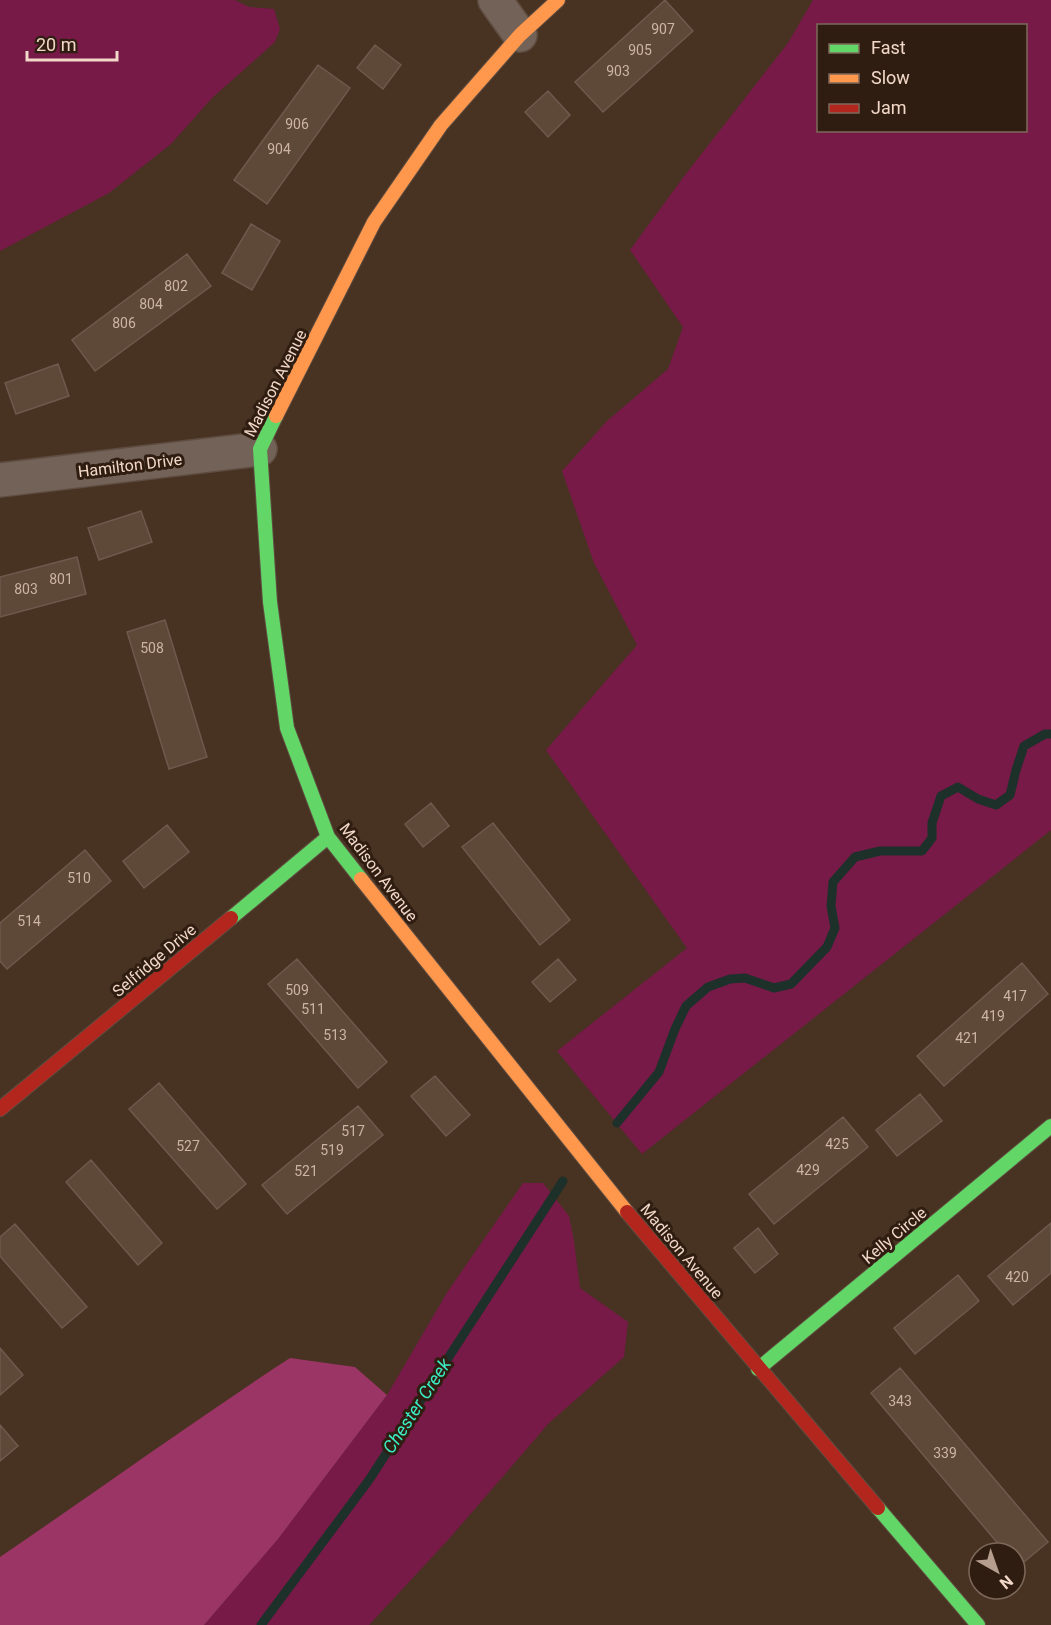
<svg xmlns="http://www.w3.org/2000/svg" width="1051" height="1625" font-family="Roboto,sans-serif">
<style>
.green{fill:#771a48;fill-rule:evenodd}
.forest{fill:#9b3565}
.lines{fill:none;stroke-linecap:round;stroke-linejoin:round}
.stream{stroke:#1d3029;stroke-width:9}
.building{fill:#5e4939;stroke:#6d5a4d;stroke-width:1.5}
.street-casing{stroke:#5f4d41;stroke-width:36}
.fast-casing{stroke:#5f4d41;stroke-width:16}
.slow-casing{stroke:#5f4d41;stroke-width:16}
.jam-casing{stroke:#5f4d41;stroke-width:16}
.street{stroke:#726257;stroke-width:33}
.fast{stroke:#63d668;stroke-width:14}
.slow{stroke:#ff974d;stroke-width:14}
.jam{stroke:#b3261e;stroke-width:14}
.labels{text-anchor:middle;stroke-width:6;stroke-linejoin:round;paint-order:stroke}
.number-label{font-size:14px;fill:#cdb4a4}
.street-label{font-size:16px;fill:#f2d8c8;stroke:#301d11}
.water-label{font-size:18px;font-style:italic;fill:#3beec6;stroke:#301d11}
</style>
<rect width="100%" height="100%" fill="#483222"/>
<path class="green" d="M0 0H235L249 7 274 9 280 29 275 42 212 98 171 144 109 193 0 251Z
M813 0H1051V830L642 1154 557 1051 687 948 546 750 637 645 594 563 562 471 607 421 668 369 683 327 630 250 685 175 788 43ZM818 26H1026V130H818Z
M523 1183H543L569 1216 574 1241 580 1288 628 1322 624 1357 549 1423 448 1540 369 1625H204L278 1539 387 1395 448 1291Z"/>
<path class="forest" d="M290 1358 355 1367 387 1395 278 1539 204 1625H0V1557C97 1491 192 1422 290 1358Z"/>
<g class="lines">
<path class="stream" d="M617 1123 659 1072 675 1029 686 1006 708 987 730 979 745 978 774 988 791 984 827 947 835 928 831 906 833 882 855 857 880 851H922L932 838V823L941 796 958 787 978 799 996 805 1010 795 1016 770 1024 746 1045 734H1051
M261 1625 369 1480 563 1181"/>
</g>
<path class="building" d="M665 0 693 31 603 112 575 82Z
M375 45 401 65 383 89 357 68Z
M318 65 350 88 267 204 234 180Z
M548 91 570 115 548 137 525 112Z
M251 224 280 241 252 290 222 273Z
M187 254 211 286 95 371 72 340Z
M58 364 69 396 16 414 5 383Z
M141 511 152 542 99 560 88 528Z
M77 557 86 594 0 617V577Z
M165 620 207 757 169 769 127 632Z
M431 803 449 826 423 847 405 824Z
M493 823 570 920 540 945 462 847Z
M167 825 189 852 144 888 123 861Z
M85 850 111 881 7 969 0 961V923Z
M297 959 387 1062 358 1088 268 984Z
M558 959 576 980 550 1002 532 982Z
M1022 963 1048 994 944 1086 917 1056Z
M435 1076 470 1115 446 1136 411 1096Z
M159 1083 246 1184 217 1209 129 1109Z
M920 1094 942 1121 897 1156 876 1130Z
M358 1106 383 1135 287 1214 262 1185Z
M843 1117 868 1147 774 1224 749 1194Z
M91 1160 162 1243 138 1265 66 1182Z
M1051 1223V1273L1013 1305 988 1276Z
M15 1224 87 1307 62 1328 0 1256V1237Z
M758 1228 778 1254 755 1273 734 1248Z
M958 1275 979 1301 915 1354 894 1328Z
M0 1348 23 1375 0 1395Z
M900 1368 1048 1542 1018 1567 1015 1563V1553H1006L871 1393Z
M0 1425 18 1446 0 1461Z"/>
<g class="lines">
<defs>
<path id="street" d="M495 0 520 35
M0 480 260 449"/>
<path id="fast" d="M276 416 260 449 270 602 287 728 328 837 361 879
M231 918 328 837
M758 1369 1051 1126
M878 1508 978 1625"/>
<path id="slow" d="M276 416 374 222 441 125 520 35 558 0
M361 879 627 1212"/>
<path id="jam" d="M0 1109 231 918
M627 1212 878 1508"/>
</defs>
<use href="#street" class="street-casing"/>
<use href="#fast" class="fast-casing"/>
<use href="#slow" class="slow-casing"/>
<use href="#jam" class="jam-casing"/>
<use href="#street" class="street"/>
<use href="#fast" class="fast"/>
<use href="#slow" class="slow"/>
<use href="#jam" class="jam"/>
</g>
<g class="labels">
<g class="number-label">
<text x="663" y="34">907</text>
<text x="640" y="55">905</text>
<text x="618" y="76">903</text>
<text x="297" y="129">906</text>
<text x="279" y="154">904</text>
<text x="176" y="291">802</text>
<text x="151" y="309">804</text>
<text x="124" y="328">806</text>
<text x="61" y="584">801</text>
<text x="26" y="594">803</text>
<text x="152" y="653">508</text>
<text x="79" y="883">510</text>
<text x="29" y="926">514</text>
<text x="297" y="995">509</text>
<text x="1015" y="1001">417</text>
<text x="313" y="1014">511</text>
<text x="993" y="1021">419</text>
<text x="335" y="1040">513</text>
<text x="967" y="1043">421</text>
<text x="353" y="1136">517</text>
<text x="837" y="1149">425</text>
<text x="188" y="1151">527</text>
<text x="332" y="1155">519</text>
<text x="808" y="1175">429</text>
<text x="306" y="1176">521</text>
<text x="1017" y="1282">420</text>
<text x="900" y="1406">343</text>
<text x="945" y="1458">339</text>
</g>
<g class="street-label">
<text transform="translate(275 383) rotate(-63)" y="6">Madison Avenue</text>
<text transform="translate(130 465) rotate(-7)" y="6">Hamilton Drive</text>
<text transform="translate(379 872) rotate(53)" y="6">Madison Avenue</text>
<text transform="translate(154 960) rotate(-40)" y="6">Selfridge Drive</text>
<text transform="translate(894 1235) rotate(-40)" y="6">Kelly Circle</text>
<text transform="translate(682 1251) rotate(50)" y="6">Madison Avenue</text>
</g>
<g class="water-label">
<text transform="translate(417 1406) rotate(-57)" y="6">Chester Creek</text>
</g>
</g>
<rect x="817" y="24" width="210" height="108" fill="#301d11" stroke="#7e685a" stroke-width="1.5"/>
<rect x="829" y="44" width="30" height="9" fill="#63d668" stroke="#7e685a" stroke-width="1.5"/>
<text x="871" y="54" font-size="18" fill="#f2d8c8">Fast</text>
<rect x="829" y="74" width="30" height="9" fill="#ff974d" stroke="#7e685a" stroke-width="1.5"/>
<text x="871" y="84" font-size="18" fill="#f2d8c8">Slow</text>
<rect x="829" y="104" width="30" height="9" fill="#b3261e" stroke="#7e685a" stroke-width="1.5"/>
<text x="871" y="114" font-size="18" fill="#f2d8c8">Jam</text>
<g transform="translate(997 1571) rotate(140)"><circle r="28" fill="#301d11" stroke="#7e685a" stroke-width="1.5"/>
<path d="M0-4.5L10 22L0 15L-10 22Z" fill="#b69e8e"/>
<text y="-9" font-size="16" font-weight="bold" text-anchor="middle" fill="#f2d8c8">N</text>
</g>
<path d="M27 51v9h90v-9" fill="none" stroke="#f2d8c8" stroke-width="3"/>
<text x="36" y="51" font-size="18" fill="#f2d8c8" stroke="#301d11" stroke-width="4.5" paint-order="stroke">20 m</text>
</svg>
